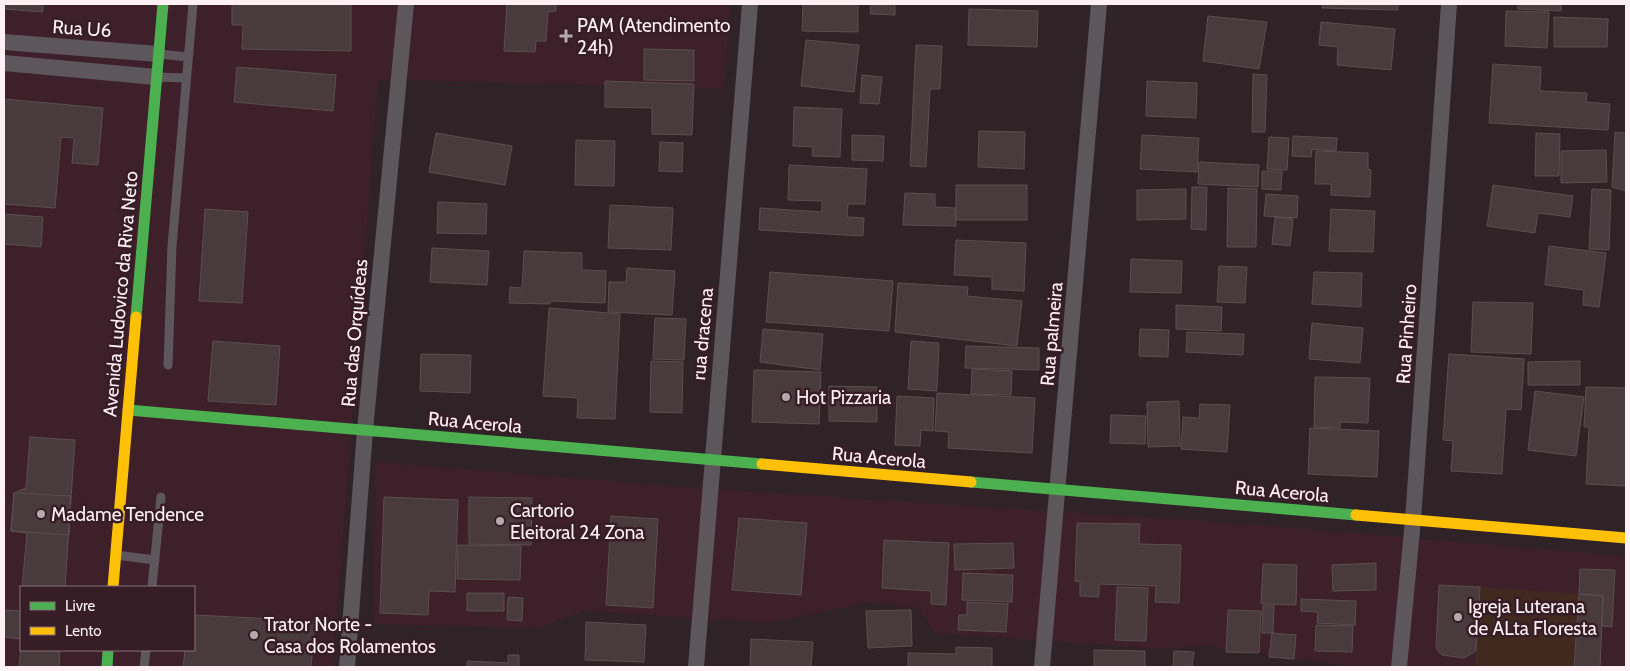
<svg xmlns="http://www.w3.org/2000/svg" width="1630" height="671" font-family="Cabin,sans-serif">
<style>
.built{fill:#3d202a;fill-rule:evenodd}
.green{fill:#412920}
.building{fill:#493a3d;stroke:#5a4e50}
.lines{fill:none;stroke-linecap:round;stroke-linejoin:round}
.lane{stroke:#5d565a;stroke-width:9}
.street{stroke:#5d565a;stroke-width:16}
.fast{stroke:#4caf50;stroke-width:11}
.slow{stroke:#ffc107;stroke-width:11}
.poi-dot{fill:#b7a8ad;stroke:#361d26;stroke-width:2}
.labels{text-anchor:middle;stroke-width:5;stroke-linejoin:round;paint-order:stroke}
.poi-label{font-size:19px;fill:#fff0f5;stroke:#361d26;text-anchor:start}
.street-label{font-size:19px;fill:#fff0f5;stroke:#361d26}
</style>
<rect width="100%" height="100%" fill="#302327"/>
<path class="built" d="M4 4H730L724 89 378 79 333 667H4ZM21 587H194V650H21Z
M376 462 684 487 1246 524 1626 556V667H1354L1204 645 1159 649 934 633 919 608 870 602 770 623 583 611 538 628 374 624Z"/>
<path class="green" d="M1480 587 1579 594 1573 667H1487L1475 665Z"/>
<path class="building" d="M4 4H43V12L4 9Z
M232 4H351V51L242 49 243 25H232Z
M507 4H556V11L548 12 546 41H536L535 52 504 51Z
M803 4H858V32L802 31Z
M871 4H895V15L870 14Z
M1323 4H1398V10L1322 8Z
M1518 4H1561V11L1518 9Z
M969 9 1038 11 1037 47 968 45Z
M1506 11 1549 12 1547 48 1505 46Z
M1208 16 1267 22 1259 69 1203 61Z
M1554 17 1608 19 1607 47H1554Z
M1321 22 1395 29 1391 70 1337 65 1338 47 1319 45Z
M806 40 859 45 854 92 801 86Z
M916 45 942 46 940 89H930L926 167 910 166Z
M644 49 694 50V81L644 80Z
M1493 64 1541 67 1540 91 1587 93 1586 102 1610 104 1608 130 1489 123Z
M237 67 336 75 333 111 234 102Z
M1253 74 1267 75 1265 132H1252Z
M862 75 882 77 879 104 860 103Z
M605 81 694 84 692 135 652 134V108L605 107Z
M1147 81 1197 83 1196 118 1146 116Z
M4 99 103 108 98 165 72 163 74 138 61 137 55 208 4 204Z
M794 107 842 109 840 157 812 156 813 147 793 146Z
M979 131 1025 132 1024 169 978 167Z
M1615 132 1626 133V191L1612 187Z
M436 133 512 146 505 185 429 172Z
M1536 133 1560 134 1559 176H1535Z
M852 135 884 136 883 161 852 160Z
M1142 135 1199 138 1197 172 1140 169Z
M1293 136 1337 138 1336 151 1312 149 1311 157 1292 156Z
M1269 137 1289 138 1287 170 1267 169Z
M576 140 615 141 614 186 575 185Z
M660 142 683 143 682 172 659 171Z
M1606 150 1607 182 1561 183V151Z
M1316 151 1368 153V169L1371 170 1370 197 1331 195V184H1315Z
M1199 162 1259 165 1258 187 1198 184Z
M789 165 867 169 865 204H848L847 217 864 218 863 236 759 230 760 208 822 212V201L788 200Z
M1262 171H1282L1281 190 1262 189Z
M956 185H1027V220H956Z
M1493 185 1573 196 1570 217 1538 213 1535 233 1487 226Z
M1192 187H1207L1206 230 1191 229Z
M1228 188 1257 189 1256 247H1227Z
M1186 189V219L1137 220V190Z
M1592 189 1611 190 1609 250 1589 249Z
M905 193 935 194V207L955 208 956 226 903 225Z
M1266 194 1298 196 1297 218 1264 216Z
M438 202 487 204 486 234 437 233Z
M610 205 673 208 671 250 608 248Z
M205 209 248 212 242 303 199 301Z
M1331 209 1375 211 1373 252 1329 251Z
M4 214 43 217 41 247 4 244Z
M1275 217 1293 219 1290 246 1272 244Z
M956 240 1026 243 1024 291 992 289V277L954 275Z
M1549 246 1606 253 1599 307 1583 305 1584 290 1545 285Z
M432 248 489 251 487 285 430 282Z
M524 251 582 253V270L606 271 605 303 551 301 550 304 509 303 510 287 522 288Z
M1131 259 1182 261 1181 293 1130 292Z
M1219 266 1247 267 1245 303 1217 302Z
M627 268 675 271 672 315 608 312 609 282H626Z
M770 272 893 281 889 331 766 322Z
M1314 272 1362 273 1361 307 1312 304Z
M898 283 968 287 967 296 1022 301 1017 346 895 332Z
M1473 302 1533 303 1531 354 1471 352Z
M1176 305 1222 307 1221 331 1176 329Z
M549 308 620 314 615 419 577 418 578 398 543 396Z
M655 318 686 319 684 360 653 359Z
M1312 323 1363 328 1360 363 1309 359Z
M763 329 823 334 820 370 760 362Z
M1140 329 1169 330 1168 357 1139 356Z
M1187 332 1244 334 1243 355 1186 352Z
M213 341 280 346 276 405 208 401Z
M911 341 939 343 937 391 908 389Z
M966 346 1039 348V370L965 368Z
M421 354 471 355 470 393 420 391Z
M1449 354 1524 359 1521 410 1506 409 1502 474 1451 471 1453 441 1443 440Z
M651 361 683 362 682 413 650 412Z
M1580 361V385H1528V362Z
M972 369 1012 371 1011 395 971 394Z
M754 370 821 372 819 424 752 422Z
M1315 377 1370 378 1368 423 1340 422V428L1314 427Z
M829 386 877 387V422L829 421Z
M1586 387 1626 388V486L1586 484 1589 427H1584Z
M1535 391 1584 397 1576 456 1528 450Z
M937 393 1035 398 1032 453 948 448 949 432 935 431Z
M897 396 934 398 933 431 921 430 920 446 895 445Z
M1179 401 1180 446 1148 447 1147 402Z
M1200 404 1230 405 1227 452 1181 449 1183 417 1199 418Z
M1111 415 1146 416 1145 444 1110 443Z
M1310 428 1379 431 1377 477 1308 474Z
M30 437 75 440 65 587H22L27 533 11 531 14 493 26 488Z
M14 493 71 496 69 535 11 531Z
M384 497 458 500 455 592 429 591 428 615 380 613Z
M469 497 532 498 531 545 469 544Z
M611 516 658 519 653 608 606 605Z
M739 518 807 523 801 595 732 590Z
M1077 523 1140 524 1139 544 1181 545 1179 603 1155 602 1156 586 1099 584V597L1080 596V582L1075 581Z
M884 540 949 543 946 605 931 604V591L882 588Z
M1013 543 1014 568 955 570 954 544Z
M458 545 521 546 520 580 457 579Z
M1376 563V590L1333 591 1332 565Z
M1263 564 1297 565 1296 605 1261 604Z
M1580 569 1615 570 1612 627 1602 626 1603 596 1579 594Z
M963 573 1013 575 1012 602 962 600Z
M1439 585 1480 587 1476 651 1464 658 1442 655 1436 648Z
M1117 587 1148 588 1146 641 1115 640Z
M467 593H504V611H467Z
M1579 594 1603 596 1600 667H1574Z
M508 597 523 598 522 621 507 620Z
M1301 599 1356 601 1355 625 1317 623 1318 612 1301 611Z
M21 602V639L4 637V610L20 611Z
M967 602 1008 604 1006 632 958 630 959 615H967Z
M1263 606H1274L1273 633H1262Z
M911 610 912 646 868 648 866 611Z
M1228 610 1261 611 1259 653 1226 652Z
M194 615 315 621 311 667H183L185 650H194Z
M586 622 646 625 644 662 585 660Z
M1316 625 1353 626 1352 652 1315 651Z
M1272 633 1296 635 1294 659 1269 657Z
M751 639 813 642 811 667H750Z
M21 645V650H60L59 667H19Z
M956 647 992 648V667H908V653L956 654Z
M1094 650 1145 651V667H1094Z
M1174 651 1194 652 1192 667H1173Z
M508 655H519V667H467V661L508 663Z"/>
<g class="lines">
<path class="lane" d="M159 54 188 57
M157 77 186 78
M168 365 172 246 193 4
M116 555 155 560
M152 587 161 497
M144 667 146 650"/>
<path class="street" d="M4 42 158 54
M4 63 156 77
M347 667 365 430 406 4
M696 667 750 4
M1042 667 1099 4
M1399 667 1413 520 1449 4"/>
<path class="fast" d="M136 317 163 4
M128 410 762 464
M971 482 1356 515
M107 667 108 650"/>
<path class="slow" d="M762 464 971 482
M1356 515 1626 538
M113 587 136 317"/>
</g>
<g class="poi-dot">
<path d="M563.5 28.5h5v5h5v5h-5v5h-5v-5h-5v-5h5z"/>
<circle cx="786" cy="397" r="5"/>
<circle cx="41" cy="514" r="5"/>
<circle cx="500" cy="521" r="5"/>
<circle cx="1458" cy="617" r="5"/>
<circle cx="254" cy="635" r="5"/>
</g>
<g class="labels">
<g class="poi-label">
<text x="577" y="32">PAM (Atendimento<tspan x="577" dy="22">24h)</tspan></text>
<text x="796" y="404">Hot Pizzaria</text>
<text x="510" y="517">Cartorio<tspan x="510" dy="22">Eleitoral 24 Zona</tspan></text>
<text x="51" y="521">Madame Tendence</text>
<text x="1468" y="613">Igreja Luterana<tspan x="1468" dy="22">de ALta Floresta</tspan></text>
<text x="264" y="631">Trator Norte -<tspan x="264" dy="22">Casa dos Rolamentos</tspan></text>
</g>
<g class="street-label">
<text transform="translate(82 28) rotate(4)" y="7">Rua U6</text>
<text transform="translate(120 294) rotate(-85)" y="7">Avenida Ludovico da Riva Neto</text>
<text transform="translate(354 333) rotate(-85)" y="7">Rua das Orquídeas</text>
<text transform="translate(702 334) rotate(-85)" y="7">rua dracena</text>
<text transform="translate(1051 334) rotate(-85)" y="7">Rua palmeira</text>
<text transform="translate(1406 334) rotate(-86)" y="7">Rua Pinheiro</text>
<text transform="translate(475 422) rotate(5)" y="7">Rua Acerola</text>
<text transform="translate(879 457) rotate(5)" y="7">Rua Acerola</text>
<text transform="translate(1282 491) rotate(5)" y="7">Rua Acerola</text>
</g>
</g>
<rect width="1630" height="671" fill="none" stroke="#fff0f5" stroke-width="10"/>
<rect x="20" y="586" width="175" height="65" fill="#361d26" stroke="#867179"/>
<rect x="30" y="602" width="25" height="8" fill="#4caf50" stroke="#867179"/>
<text x="65" y="611" font-size="15" fill="#fff0f5">Livre</text>
<rect x="30" y="627" width="25" height="8" fill="#ffc107" stroke="#867179"/>
<text x="65" y="636" font-size="15" fill="#fff0f5">Lento</text>
</svg>
